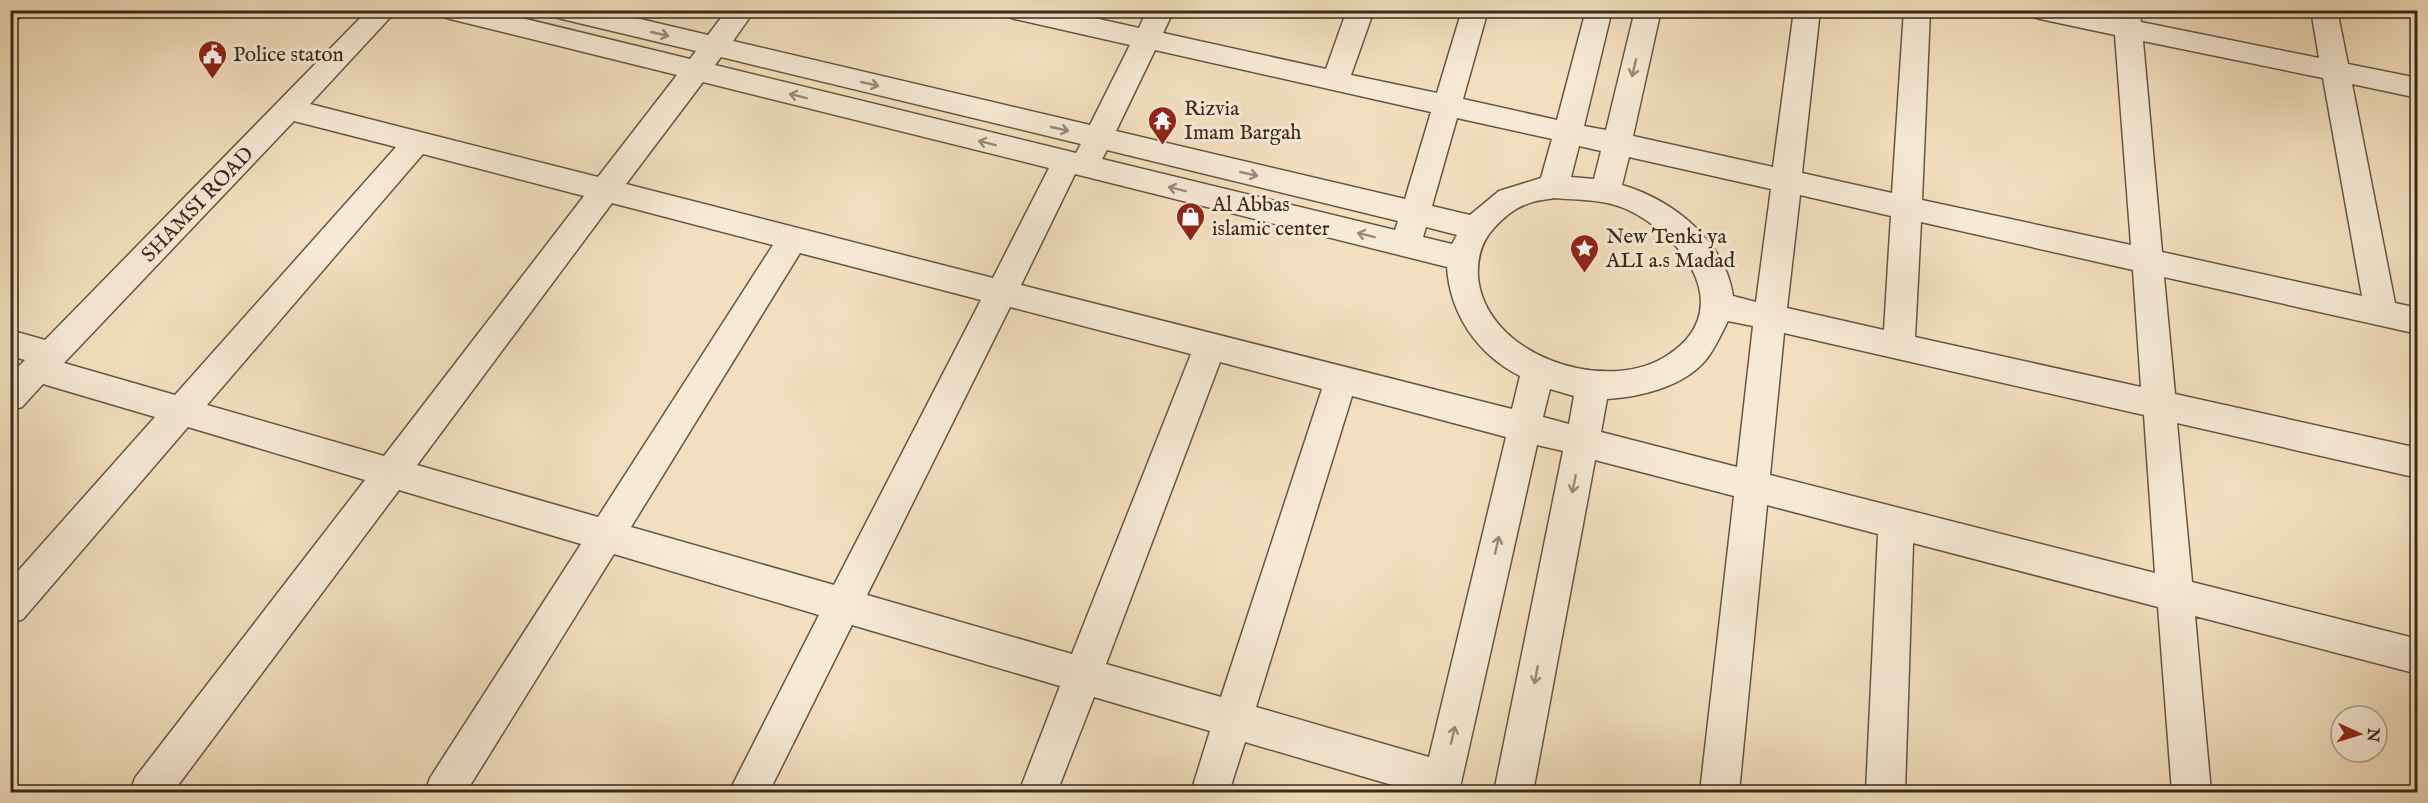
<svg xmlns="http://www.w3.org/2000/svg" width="2428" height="803" font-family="'IM FELL English',serif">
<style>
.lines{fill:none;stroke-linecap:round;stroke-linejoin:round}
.minor-casing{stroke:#675644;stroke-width:3}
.minor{fill:#f7ead5;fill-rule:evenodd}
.oneway{stroke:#988a78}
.labels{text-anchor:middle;stroke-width:6;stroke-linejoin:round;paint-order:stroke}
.poi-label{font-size:21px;fill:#38291b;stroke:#f7ead5;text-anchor:start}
.street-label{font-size:21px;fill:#38291b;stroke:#f7ead5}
</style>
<rect width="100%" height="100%" fill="#f3dfbf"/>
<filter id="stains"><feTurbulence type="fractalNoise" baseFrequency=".00333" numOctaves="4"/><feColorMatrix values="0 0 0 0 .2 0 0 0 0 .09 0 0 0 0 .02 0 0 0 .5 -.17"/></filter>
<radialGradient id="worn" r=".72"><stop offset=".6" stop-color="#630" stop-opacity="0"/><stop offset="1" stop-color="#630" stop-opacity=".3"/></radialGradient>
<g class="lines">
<defs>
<path id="minor" d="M10 10H25L19 18 10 21Z
M368 10H397L310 104 598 177 677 75 450 19 441 16 437 10H489L690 59 696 51 562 19 553 16 549 10H602L708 35 727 10H755L733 41 1090 125 1130 45 1015 19 1006 16 1002 10H1059L1139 28 1147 10H1174L1163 33 1326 69 1347 10H1374L1351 75 1437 93 1462 10H1488L1463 99 1557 120 1586 10H1612L1584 126 1606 130 1635 10H1661L1633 136 1773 167 1794 10H1820L1802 173 1892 193 1904 10H1930L1922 200 2131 245 2115 35 2040 19 2031 16 2027 10H2087L2114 16V10H2140L2141 22 2319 58 2311 10H2337L2348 64 2418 78V98L2352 84 2395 303 2418 308V334L2164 277 2175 394 2418 448V478L2177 423 2192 582 2418 639V674L2195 616 2211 792H2172L2158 607 1913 543 1905 792H1866L1878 534 1767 505 1739 792H1700L1734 496 1595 460 1533 792H1494L1563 451 1537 445 1459 792H1416L1245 742 1229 792H1191L1210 731 1094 697 1057 792H1019L1060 686 852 625 769 792H729L819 615 614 554 466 792H425L430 778 581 544 399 490 173 792H130L135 778 365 480 188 427 23 619 10 624V580L155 417 43 384 22 407 10 411V375L25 360 10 356V330L45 340ZM2143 41 2323 78 2362 296 2162 252ZM1155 50 1431 112 1405 199 1116 131ZM721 57 1081 144 1076 153 715 65ZM703 82 1049 168 993 278 626 184ZM1457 118 1552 139 1541 178 1499 191 1470 215 1432 206ZM294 121 396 147 175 395 64 363ZM1579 146 1601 151 1594 179 1571 177ZM1107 150 1398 221 1395 230 1102 159ZM423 154 584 196 384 456 207 405ZM1629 157 1771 189 1756 302 1733 296C1725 241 1673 200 1622 185ZM1075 174 1447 267C1450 314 1477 354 1520 376L1512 409 1021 285ZM1800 195 1891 216 1884 330 1787 308ZM1554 198C1577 200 1604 199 1626 209 1685 236 1740 313 1663 358 1601 394 1485 354 1478 277 1477 258 1481 242 1494 228 1503 218 1515 208 1527 204 1536 200 1545 200 1554 198ZM612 203 773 245 598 517 417 465ZM1921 222 2133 270 2141 387 1915 337ZM1426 227 1457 235 1452 244 1423 237ZM800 253 981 300 834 585 631 527ZM1010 307 1191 354 1072 654 867 595ZM1728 321 1753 326 1737 467 1601 432 1607 399C1640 397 1682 387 1705 361 1715 349 1721 334 1728 321ZM1784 333 2144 415 2155 573 1770 475ZM1220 362 1322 389 1221 697 1106 664ZM1550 389 1574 396 1569 424 1543 417ZM1352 396 1506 437 1429 757 1256 707Z"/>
</defs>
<use href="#minor" class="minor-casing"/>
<use href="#minor" class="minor"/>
</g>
<defs><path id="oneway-shaft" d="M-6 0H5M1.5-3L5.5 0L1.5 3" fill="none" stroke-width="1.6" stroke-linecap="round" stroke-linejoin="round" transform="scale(1.5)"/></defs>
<g class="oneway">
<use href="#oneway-shaft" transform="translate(660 34) rotate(13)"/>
<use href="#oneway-shaft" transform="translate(1634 68) rotate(103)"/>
<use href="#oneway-shaft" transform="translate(870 84) rotate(13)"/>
<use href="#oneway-shaft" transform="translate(798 96) rotate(-166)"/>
<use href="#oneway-shaft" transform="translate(1060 129) rotate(13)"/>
<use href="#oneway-shaft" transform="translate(987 143) rotate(-166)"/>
<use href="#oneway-shaft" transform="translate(1249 174) rotate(13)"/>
<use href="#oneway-shaft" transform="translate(1177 189) rotate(-166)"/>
<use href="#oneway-shaft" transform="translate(1366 235) rotate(-166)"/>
<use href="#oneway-shaft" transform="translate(1574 484) rotate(101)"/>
<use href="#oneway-shaft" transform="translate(1497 545) rotate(-77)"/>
<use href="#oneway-shaft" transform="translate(1536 675) rotate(101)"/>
<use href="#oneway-shaft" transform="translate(1453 735) rotate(-77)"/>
</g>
<defs>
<symbol id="civic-pin" viewBox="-11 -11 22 30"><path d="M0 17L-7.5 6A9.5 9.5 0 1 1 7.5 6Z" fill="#8f2418" stroke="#f7ead5"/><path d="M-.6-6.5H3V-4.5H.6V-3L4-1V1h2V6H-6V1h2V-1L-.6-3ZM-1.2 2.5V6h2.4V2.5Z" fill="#fff"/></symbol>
<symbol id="temple-pin" viewBox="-11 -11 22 30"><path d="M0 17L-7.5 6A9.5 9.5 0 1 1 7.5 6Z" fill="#8f2418" stroke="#f7ead5"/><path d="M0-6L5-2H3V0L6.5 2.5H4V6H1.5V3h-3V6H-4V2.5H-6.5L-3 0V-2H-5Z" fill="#fff"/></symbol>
<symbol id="shop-pin" viewBox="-11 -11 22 30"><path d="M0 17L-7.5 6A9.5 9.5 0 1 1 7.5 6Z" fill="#8f2418" stroke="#f7ead5"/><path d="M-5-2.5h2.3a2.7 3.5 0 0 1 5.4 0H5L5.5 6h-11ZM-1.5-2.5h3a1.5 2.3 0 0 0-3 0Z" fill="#fff"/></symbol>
<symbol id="sight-pin" viewBox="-11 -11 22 30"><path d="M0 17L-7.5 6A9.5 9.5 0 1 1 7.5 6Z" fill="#8f2418" stroke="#f7ead5"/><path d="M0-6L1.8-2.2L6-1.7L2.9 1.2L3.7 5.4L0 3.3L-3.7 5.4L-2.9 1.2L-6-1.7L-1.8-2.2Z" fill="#fff"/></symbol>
</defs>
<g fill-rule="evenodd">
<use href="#civic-pin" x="196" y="38" width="33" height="45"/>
<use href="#temple-pin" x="1146" y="104" width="33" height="45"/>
<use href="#shop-pin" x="1174" y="200" width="33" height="45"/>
<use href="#sight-pin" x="1568" y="232" width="33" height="45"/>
</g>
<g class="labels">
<g class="poi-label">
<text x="233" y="61">Police staton</text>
<text x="1184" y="115">Rizvia<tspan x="1184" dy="24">Imam Bargah</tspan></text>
<text x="1212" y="211">Al Abbas<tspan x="1212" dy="24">islamic center</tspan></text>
<text x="1606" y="243">New Tenki ya<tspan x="1606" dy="24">ALI a.s Madad</tspan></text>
</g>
<g class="street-label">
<text transform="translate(197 204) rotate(-46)" y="7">SHAMSI ROAD</text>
</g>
</g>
<rect width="2428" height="803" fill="none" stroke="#f3dfbf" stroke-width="36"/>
<rect x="12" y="12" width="2404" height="779" fill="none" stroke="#38291b" stroke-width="3"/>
<rect x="18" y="18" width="2392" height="767" fill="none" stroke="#38291b" stroke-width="1.5"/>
<g transform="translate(2359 734) rotate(94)"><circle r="28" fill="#f7ead5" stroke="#ab9d8b" stroke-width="1.5"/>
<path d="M0-4.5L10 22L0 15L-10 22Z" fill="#8f2418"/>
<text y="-9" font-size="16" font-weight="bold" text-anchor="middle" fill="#38291b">N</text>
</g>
<rect width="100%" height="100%" filter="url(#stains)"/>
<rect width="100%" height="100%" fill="url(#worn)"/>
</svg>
